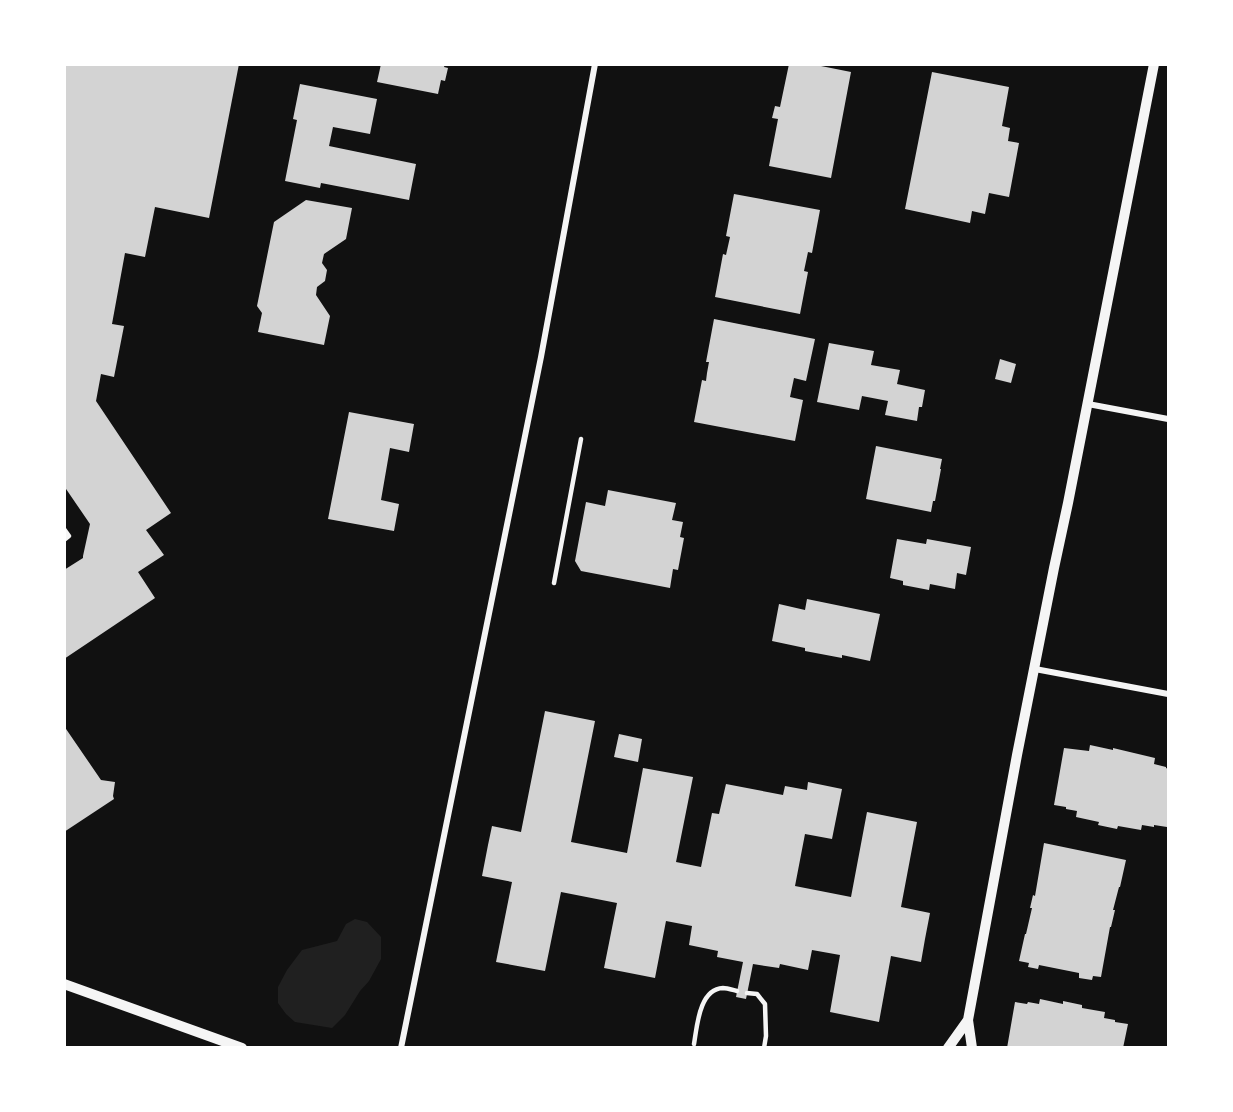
<svg xmlns="http://www.w3.org/2000/svg" width="1233" height="1112" font-family="Mulish,sans-serif">
<style>
.green{fill:#202020}
.building{fill:#d3d3d3}
.lines{fill:none;stroke-linecap:round;stroke-linejoin:round}
.service{stroke:#f5f5f5;stroke-width:4.5}
.minor{stroke:#f5f5f5;stroke-width:6}
.tertiary{stroke:#f5f5f5;stroke-width:10}
</style>
<rect width="100%" height="100%" fill="#111"/>
<path class="green" d="M355 919 367 922 381 937V959L369 981 360 991 345 1015 332 1028 295 1022 286 1014 278 1003V987L287 970 302 950 337 941 346 924Z"/>
<path class="building" d="M65 64H239L209 218 155 207 145 257 125 253 112 324 124 326 114 377 101 374 96 401 171 513 146 530 164 555 138 572 155 598 64 659V570L83 558V556L90 524 64 486Z
M381 64H445L444 67 448 68 445 81 441 80 438 94 377 82Z
M789 64H811L851 72 831 178 769 166 778 119 772 118 775 106 780 107Z
M932 72 1009 87 1002 126 1010 128 1008 141 1019 143 1009 197 989 193 985 214 972 211 970 223 905 209Z
M300 84 377 99 370 134 333 127 329 146 416 164 409 200 321 183 320 188 285 181 297 120 293 119Z
M734 194 820 210 812 253 808 252 804 271 808 272 800 314 715 297 723 254 726 255 730 237 726 236Z
M306 200 352 208 346 239 324 254 322 263 327 270 325 281 317 287 316 295 330 316 324 345 258 332 262 313 257 306 274 222Z
M714 319 815 339 806 381 794 378 790 397 803 400 795 441 694 422 702 380 706 381 707 373 709 362H706Z
M829 343 874 351 871 365 900 370 897 384 925 390 922 407H919L917 421 885 415 888 401 862 396 859 410 817 402Z
M1000 359 1016 364 1011 383 995 379Z
M349 412 414 424 409 452 390 448 381 500 399 504 394 531 328 519Z
M876 446 942 459 940 469H941L935 501H933L931 512 866 499Z
M608 490 676 503 672 520 683 522 680 537 684 538 678 570 673 569 670 588 581 571 575 561 586 502 605 506Z
M897 539 926 544 927 539 971 547 966 575 957 573 955 589 930 584 929 590 903 585V581L890 578Z
M807 599 880 614 870 661 842 655V658L805 651V648L772 641 779 604 805 610Z
M545 711 595 721 571 842 627 853 643 768 693 777 676 862 701 867 712 813 719 814 726 784 783 795 785 786 807 790 808 782 842 789 832 839 805 834 795 886 851 897 867 812 917 822 901 907 930 913 925 939 921 962 891 956 879 1022 830 1012 840 955 812 950 808 970 780 964 779 968 753 964 746 999 736 997 743 962 717 957 718 951 689 945 692 926 666 921 655 978 604 968 617 903 561 892 545 971 496 962 512 882 482 876 488 845 492 826 521 832Z
M64 726 101 780 115 782 113 796 114 799 64 832Z
M619 734 642 739 638 762 614 757Z
M1090 745 1113 750V748L1155 758 1154 764 1166 767V768L1168 769V818L1167 827 1154 825V827L1142 825 1141 830 1118 826 1117 829 1098 825 1099 822 1076 817 1077 811 1066 809V807L1054 805 1064 748 1089 751Z
M1044 843 1126 860 1120 887H1119L1113 910H1115L1111 927H1110L1101 977 1093 976 1092 980 1079 978V973L1039 965 1038 969 1028 967 1029 963 1019 961 1025 934H1026L1032 908H1030L1033 895 1035 896Z
M1040 999 1063 1004V1001L1082 1005V1008L1105 1012 1104 1018 1115 1020V1022L1128 1024 1123 1048H1007L1015 1002 1027 1004 1028 1002 1039 1004Z"/>
<g class="lines">
<path class="service" d="M64 529 69 536 64 540
M554 583 581 439
M747 993 757 994 765 1004 766 1036 764 1048
M694 1044C697 1027 699 989 723 988 727 988 733 990 737 991"/>
<path class="minor" d="M1088 404 1168 419
M1035 669 1168 694
M401 1048 541 357 595 64"/>
<path class="tertiary" d="M64 984 242 1048
M948 1048 968 1020
M972 1048 968 1020 1017 755 1054 568 1068 503 1154 64"/>
</g>
<rect width="1233" height="1112" fill="none" stroke="#ffffff" stroke-width="132"/>
</svg>
